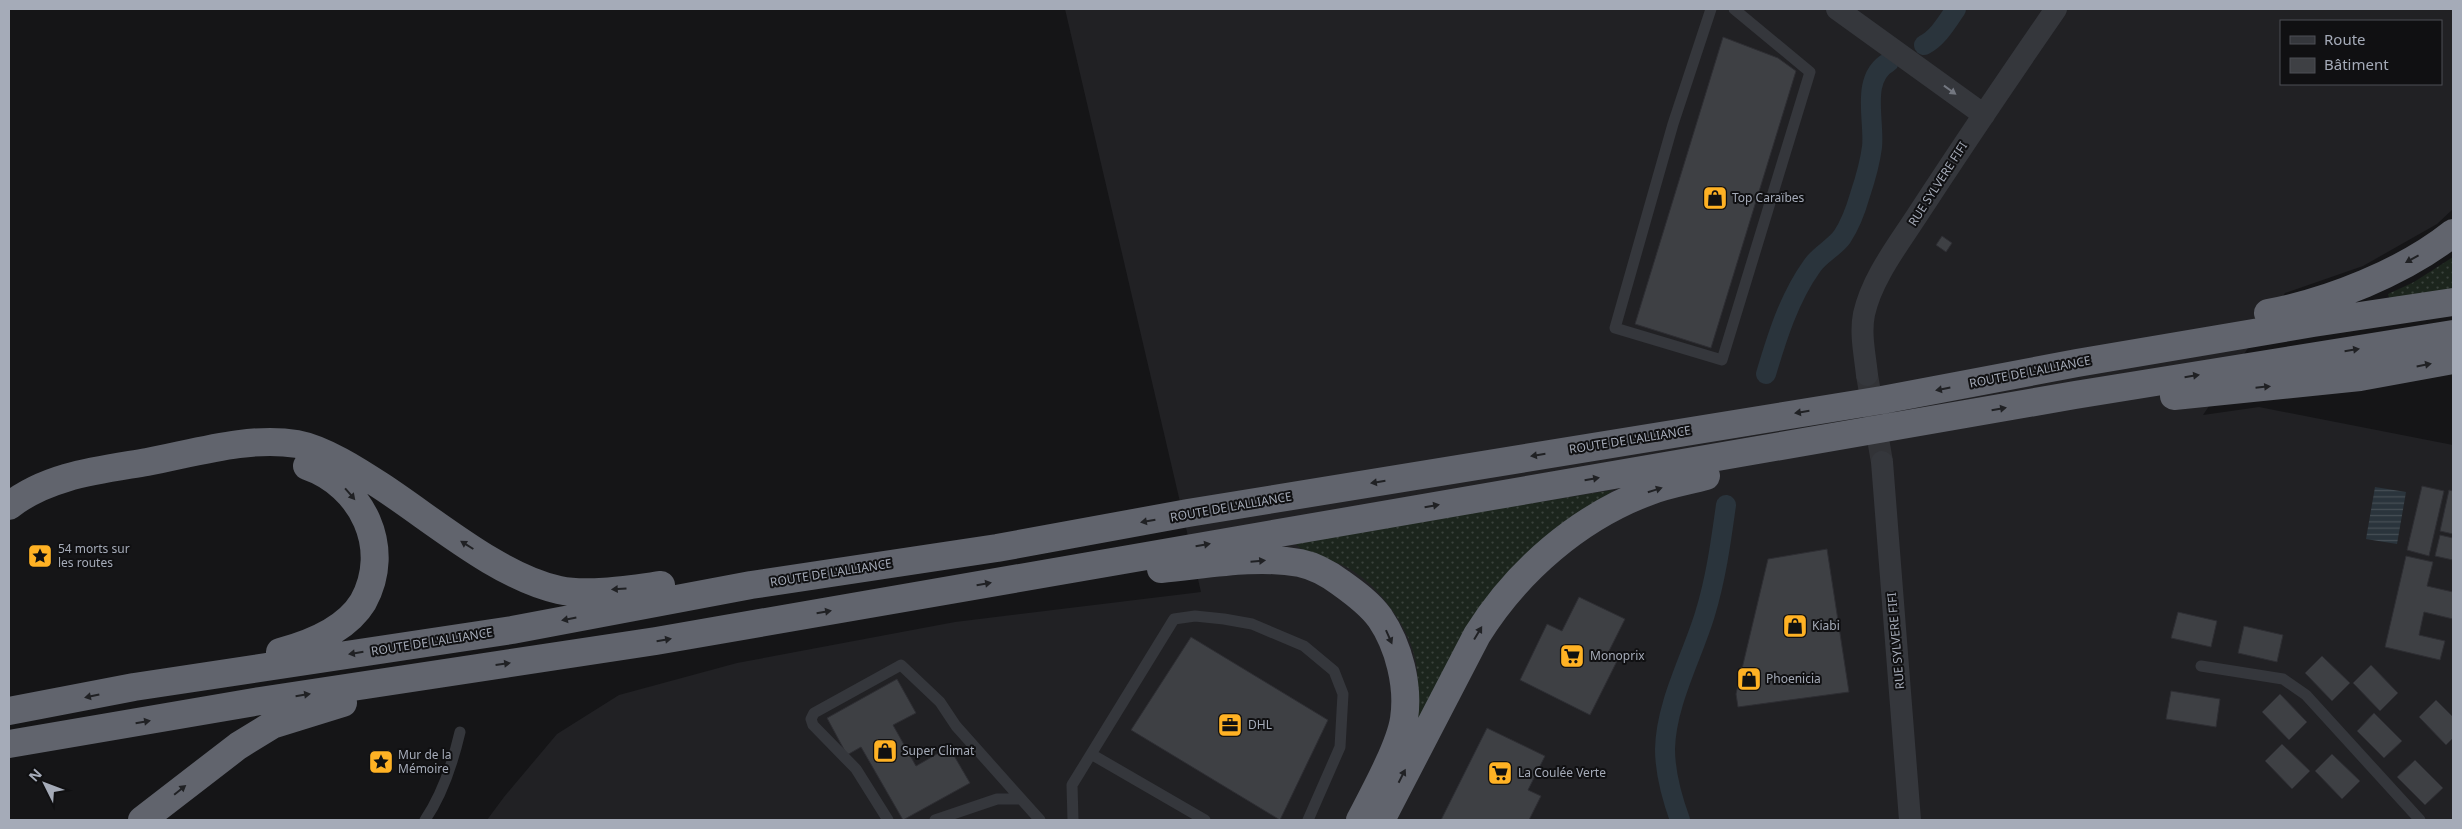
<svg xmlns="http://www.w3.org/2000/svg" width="2462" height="829" font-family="'Noto Sans',sans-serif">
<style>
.built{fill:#212124;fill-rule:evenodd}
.grass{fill:url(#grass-dots)}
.water{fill:url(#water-rules)}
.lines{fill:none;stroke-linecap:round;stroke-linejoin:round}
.canal{stroke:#2a343c;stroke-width:20}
.building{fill:#3e4044;stroke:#2e2e33}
.street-tunnel{stroke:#323337;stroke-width:22;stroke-dasharray:22 11;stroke-linecap:butt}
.lane{stroke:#35373c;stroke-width:11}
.street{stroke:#35373c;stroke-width:22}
.highway{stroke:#61646d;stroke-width:28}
.oneway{fill:#737780}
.oneway2{fill:#202124}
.labels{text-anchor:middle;stroke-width:4;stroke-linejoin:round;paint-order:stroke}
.street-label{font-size:12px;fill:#a5abb8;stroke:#101012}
.poi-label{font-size:12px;fill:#a5abb8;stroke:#101012;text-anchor:start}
</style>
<defs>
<pattern id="grass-dots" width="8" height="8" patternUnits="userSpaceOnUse" patternTransform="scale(1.25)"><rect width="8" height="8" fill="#1c251d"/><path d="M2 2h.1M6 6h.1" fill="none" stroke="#3a423c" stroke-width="1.8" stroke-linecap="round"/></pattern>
<pattern id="water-rules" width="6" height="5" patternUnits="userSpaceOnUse" patternTransform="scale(1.25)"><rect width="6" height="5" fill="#2a343c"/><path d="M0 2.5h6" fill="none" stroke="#464f56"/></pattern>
</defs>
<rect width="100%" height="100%" fill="#151517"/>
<path class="built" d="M1065 9H2453V209L2437 224 2363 266 2285 293 2203 415 2259 407 2453 445V820H487L504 797 557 734 619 695 737 663 955 622 1201 592ZM2281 21H2441V84H2281Z"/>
<path class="grass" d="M2453 257V290L2391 304 2388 294 2414 282Z
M1613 490 1548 542 1412 730C1416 706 1421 678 1414 654 1406 623 1377 584 1348 568 1331 558 1307 558 1294 542Z"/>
<path class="water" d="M2375 487 2406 492 2397 544 2366 539Z"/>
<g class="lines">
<path class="canal" d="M1924 45C1938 38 1947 22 1956 9
M1766 374C1777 337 1789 298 1812 266 1819 255 1834 248 1842 237 1850 225 1856 209 1860 195 1865 180 1870 163 1872 147 1875 121 1860 78 1889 62
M1680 820C1672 798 1665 773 1665 749 1666 703 1692 657 1705 614 1716 578 1721 541 1726 505"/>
</g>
<path class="building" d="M1723 37 1778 58 1796 71 1711 348 1635 324Z
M1942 236 1952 243 1946 252 1936 245Z
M2422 486 2444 491 2429 556 2407 550Z
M2449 490 2453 491V534L2440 531Z
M2440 535 2453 538V560L2435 556Z
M1827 549 1849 692 1738 707 1736 694 1768 559Z
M2406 556 2433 562 2427 586 2453 592V619L2424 612 2419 635 2445 641 2440 660 2385 647Z
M1579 597 1625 619 1608 653 1618 659 1590 715 1520 680 1547 624 1562 631Z
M2178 612 2217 621 2211 647 2171 638Z
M2244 626 2283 635 2277 662 2238 653Z
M1191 637 1328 720 1280 820 1131 730Z
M2322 656 2350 683 2332 701 2305 673Z
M2371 665 2398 693 2380 711 2353 683Z
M897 679 916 713 893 725 916 766 949 747 970 783 903 820 861 747 847 755 827 718Z
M2171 691 2220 699 2216 727 2166 719Z
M2280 694 2307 722 2289 740 2262 712Z
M2436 700 2453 717V738L2446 745 2419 717Z
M2374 713 2402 741 2384 758 2357 731Z
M1487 728 1545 756 1528 790 1541 796 1529 820H1441Z
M2282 744 2310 771 2292 789 2265 761Z
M2332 754 2360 781 2342 799 2315 771Z
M2415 760 2443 788 2425 805 2397 777Z"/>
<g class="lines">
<path class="street-tunnel" d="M1867 375 1882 462"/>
<path class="lane" d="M1711 9 1673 124 1615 328 1722 360 1810 72 1734 9
M2201 666 2283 679 2306 695 2420 820
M1091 754 1205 820
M425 820C442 795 453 762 460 732
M888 820 856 769 813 725 811 719 814 713 901 665 940 702 956 726 1040 820
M935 820 997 799H1020
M1073 820 1072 785 1174 619 1195 616 1224 619 1252 624 1304 646 1334 671 1343 694 1340 747 1308 820"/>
<path class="street" d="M1837 9 1984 115
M1867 375C1865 355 1860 334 1864 314 1872 278 1898 245 1918 214 1963 145 2009 77 2056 9
M1882 462 1910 820"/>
<path class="highway" d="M2268 313C2329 302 2404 272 2453 233
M2174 396 2360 377 2453 360
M9 506C48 475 100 470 147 462 195 453 248 436 297 444 324 449 358 471 381 486 433 520 499 577 559 590 588 596 631 589 661 585
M1161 569C1206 565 1255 555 1300 563 1314 566 1329 574 1341 583 1355 593 1370 604 1380 618 1399 646 1409 686 1404 719 1400 746 1373 795 1360 820
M280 652C310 644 346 630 363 602 393 548 362 485 307 466
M9 711 134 687 512 630 751 585 997 548 1188 513 1882 400 2077 363 2313 323 2453 302
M9 744 260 701 656 641 2075 395 2453 334
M142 820 238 746 272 725 343 703
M1381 820 1477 635C1517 571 1579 517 1650 491 1668 484 1688 481 1706 476"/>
</g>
<defs><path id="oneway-solid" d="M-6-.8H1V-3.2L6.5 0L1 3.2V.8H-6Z" transform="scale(1.25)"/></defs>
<use class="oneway" href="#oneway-solid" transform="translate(1950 90) rotate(36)"/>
<g class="oneway2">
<use href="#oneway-solid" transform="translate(2412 259) rotate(151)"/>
<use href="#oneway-solid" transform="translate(2352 350) rotate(-9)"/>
<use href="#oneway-solid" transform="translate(2424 365) rotate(-11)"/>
<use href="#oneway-solid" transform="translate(2192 376) rotate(-9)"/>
<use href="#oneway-solid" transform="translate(2263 387) rotate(-6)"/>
<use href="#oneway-solid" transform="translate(1943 389) rotate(169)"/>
<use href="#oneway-solid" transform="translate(1999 409) rotate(-10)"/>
<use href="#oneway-solid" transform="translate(1802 412) rotate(171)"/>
<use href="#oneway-solid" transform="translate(1538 455) rotate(171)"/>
<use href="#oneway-solid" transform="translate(1592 479) rotate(-10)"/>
<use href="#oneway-solid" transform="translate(1378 482) rotate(171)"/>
<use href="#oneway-solid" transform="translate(1655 490) rotate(-17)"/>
<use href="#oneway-solid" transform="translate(350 494) rotate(49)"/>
<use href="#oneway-solid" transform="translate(1432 506) rotate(-10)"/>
<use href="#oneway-solid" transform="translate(1148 521) rotate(170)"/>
<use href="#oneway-solid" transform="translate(467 545) rotate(-148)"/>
<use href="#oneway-solid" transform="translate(1203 545) rotate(-10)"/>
<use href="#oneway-solid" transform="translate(1258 561) rotate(-5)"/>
<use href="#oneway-solid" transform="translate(984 584) rotate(-10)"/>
<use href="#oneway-solid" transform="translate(619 589) rotate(177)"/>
<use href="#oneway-solid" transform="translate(824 612) rotate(-10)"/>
<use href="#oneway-solid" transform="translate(569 619) rotate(169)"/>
<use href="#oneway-solid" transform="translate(1478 633) rotate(-59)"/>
<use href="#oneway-solid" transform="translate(1389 637) rotate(66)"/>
<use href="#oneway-solid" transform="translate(664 640) rotate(-10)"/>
<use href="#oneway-solid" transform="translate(356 653) rotate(171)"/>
<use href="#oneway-solid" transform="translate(503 664) rotate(-8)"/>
<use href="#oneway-solid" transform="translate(303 695) rotate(-9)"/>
<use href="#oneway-solid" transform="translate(92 696) rotate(168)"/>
<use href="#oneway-solid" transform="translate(143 722) rotate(-10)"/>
<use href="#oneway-solid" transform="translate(1402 776) rotate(-63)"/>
<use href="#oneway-solid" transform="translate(180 790) rotate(-39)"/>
</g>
<defs>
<symbol id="shop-square" viewBox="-11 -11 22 22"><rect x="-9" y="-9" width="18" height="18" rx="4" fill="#ffb224" stroke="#101012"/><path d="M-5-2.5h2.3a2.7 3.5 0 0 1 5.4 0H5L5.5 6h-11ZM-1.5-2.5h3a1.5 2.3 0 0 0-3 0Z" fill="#111"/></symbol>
<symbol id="sight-square" viewBox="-11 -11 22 22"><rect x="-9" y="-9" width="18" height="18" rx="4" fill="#ffb224" stroke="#101012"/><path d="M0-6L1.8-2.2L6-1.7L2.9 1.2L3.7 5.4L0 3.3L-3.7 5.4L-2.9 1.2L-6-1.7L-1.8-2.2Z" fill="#111"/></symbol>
<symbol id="supermarket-square" viewBox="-11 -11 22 22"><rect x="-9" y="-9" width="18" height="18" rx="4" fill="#ffb224" stroke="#101012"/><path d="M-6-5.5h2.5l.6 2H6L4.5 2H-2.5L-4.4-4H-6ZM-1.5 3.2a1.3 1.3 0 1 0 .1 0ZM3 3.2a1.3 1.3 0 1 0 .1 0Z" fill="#111"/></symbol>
<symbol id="office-square" viewBox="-11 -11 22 22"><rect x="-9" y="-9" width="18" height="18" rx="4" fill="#ffb224" stroke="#101012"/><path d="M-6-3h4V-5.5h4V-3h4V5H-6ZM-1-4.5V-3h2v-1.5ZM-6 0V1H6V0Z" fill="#111"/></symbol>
</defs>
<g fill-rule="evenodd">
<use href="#shop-square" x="1701" y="184" width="28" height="28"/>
<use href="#sight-square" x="26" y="542" width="28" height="28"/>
<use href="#shop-square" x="1781" y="612" width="28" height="28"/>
<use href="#supermarket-square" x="1558" y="642" width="28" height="28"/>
<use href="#shop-square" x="1735" y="665" width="28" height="28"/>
<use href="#office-square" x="1216" y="711" width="28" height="28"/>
<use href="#shop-square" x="871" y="737" width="28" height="28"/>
<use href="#sight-square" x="367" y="748" width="28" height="28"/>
<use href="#supermarket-square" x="1486" y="759" width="28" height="28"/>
</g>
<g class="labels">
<g class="street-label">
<text transform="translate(1938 184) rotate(-57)" y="4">RUE SYLVERE FIFI</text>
<text transform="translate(2030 372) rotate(-11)" y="4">ROUTE DE L'ALLIANCE</text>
<text transform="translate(1630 440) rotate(-9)" y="4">ROUTE DE L'ALLIANCE</text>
<text transform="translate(1231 507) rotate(-10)" y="4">ROUTE DE L'ALLIANCE</text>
<text transform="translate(831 573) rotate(-9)" y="4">ROUTE DE L'ALLIANCE</text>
<text transform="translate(1896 641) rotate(-95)" y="4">RUE SYLVERE FIFI</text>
<text transform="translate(432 642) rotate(-9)" y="4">ROUTE DE L'ALLIANCE</text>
</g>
<g class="poi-label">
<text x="1732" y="202">Top Caraïbes</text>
<text x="58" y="553">54 morts sur<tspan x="58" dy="14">les routes</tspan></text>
<text x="1812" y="630">Kiabi</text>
<text x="1590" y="660">Monoprix</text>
<text x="1766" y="683">Phoenicia</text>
<text x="1248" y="729">DHL</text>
<text x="902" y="755">Super Climat</text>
<text x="398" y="759">Mur de la<tspan x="398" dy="14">Mémoire</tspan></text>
<text x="1518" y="777">La Coulée Verte</text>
</g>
</g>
<rect width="2462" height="829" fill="none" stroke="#a5abb8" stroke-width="20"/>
<rect x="2280" y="20" width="162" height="65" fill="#101012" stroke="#4c4e54"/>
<rect x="2290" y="36" width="25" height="8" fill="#35373c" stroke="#4c4e54"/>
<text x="2324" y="45" font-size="15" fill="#a5abb8">Route</text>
<rect x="2290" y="58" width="25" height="15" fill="#3e4044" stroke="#4c4e54"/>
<text x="2324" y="70" font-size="15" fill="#a5abb8">Bâtiment</text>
<g transform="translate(45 784) rotate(312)" stroke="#101012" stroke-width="4" paint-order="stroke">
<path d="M0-4L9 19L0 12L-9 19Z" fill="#a5abb8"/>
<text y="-8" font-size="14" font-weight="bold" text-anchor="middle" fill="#a5abb8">N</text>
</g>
</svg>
